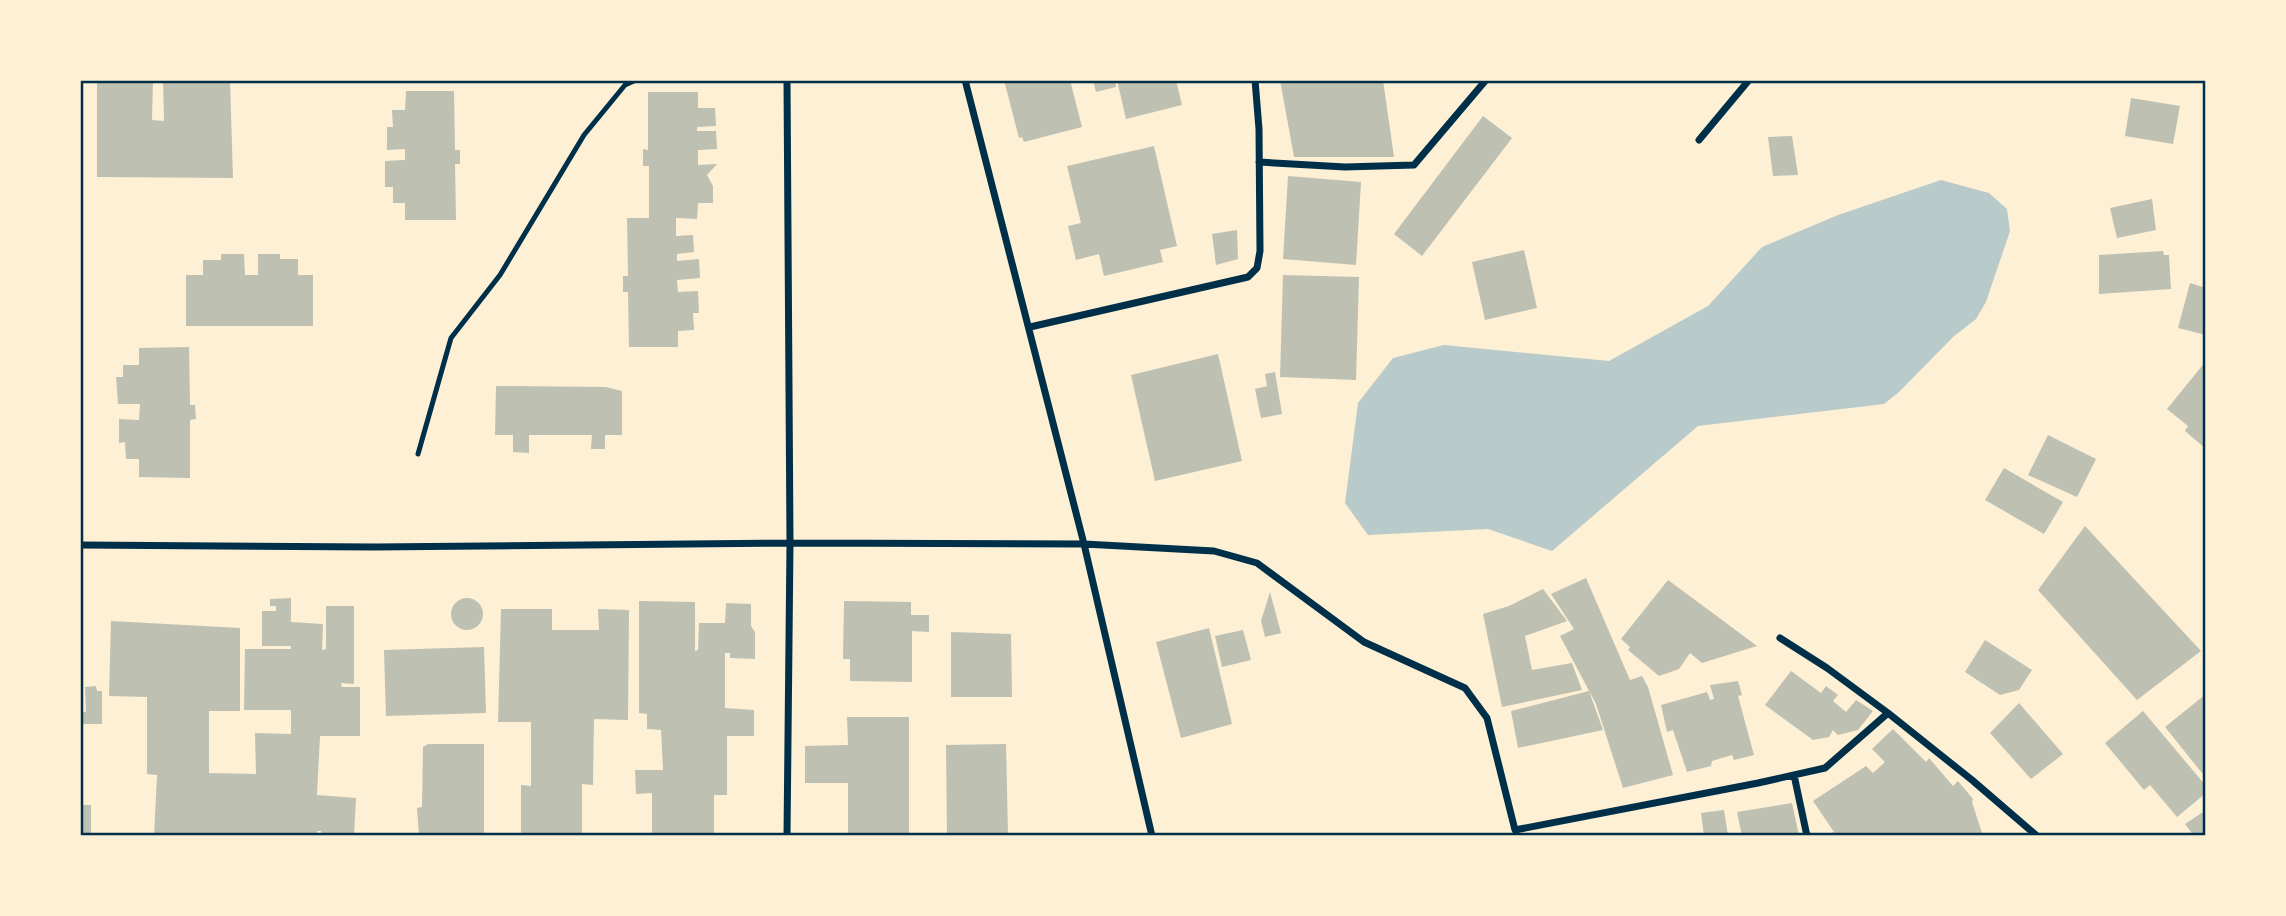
<svg xmlns="http://www.w3.org/2000/svg" width="2286" height="916" font-family="'DM Sans',sans-serif">
<style>
.green{fill:#b9caca}
.building{fill:#bec0b2}
.lines{fill:none;stroke-linecap:round;stroke-linejoin:round}
.service{stroke:#003049;stroke-width:5}
.minor{stroke:#003049;stroke-width:7}
.neatline{fill:none;stroke:#003049;stroke-width:2.5}
</style>
<rect width="100%" height="100%" fill="#fdf0d5"/>
<path class="green" d="M1941 180 1989 193 2007 209 2010 231 1986 302 1976 319 1953 337 1899 392 1884 404 1698 426 1552 551 1488 529 1368 535 1345 503 1358 403 1393 358 1444 345 1609 361 1708 306 1762 247 1838 215Z"/>
<path class="building" d="M97 80H153L152 120 164 121 163 80H230L233 178 97 177Z
M1004 80H1070L1082 127 1024 142 1022 137 1019 138Z
M1093 80H1115L1116 87 1096 92Z
M1117 80H1176L1182 105 1126 119Z
M1280 80H1383L1394 157H1294Z
M406 91H454L455 150H460V164H455L456 220H405V203H393V187H385V161L405 160V149L387 150V127H393L392 110H405Z
M648 92H698V108H715L716 126 697 127V131H716L717 149 698 150V165L717 164 707 175 713 186V203H698L697 219 676 218V236L693 235 694 252 677 254V261L699 259 700 278 677 280 678 292 698 291 699 313H693L694 330 678 331V347H629L628 292H623V276H628L627 218H649V166H643V149L648 150Z
M2131 98 2180 106 2173 144 2125 136Z
M1483 116 1512 138 1422 256 1394 234Z
M1792 136 1798 175 1773 176 1768 137Z
M1154 146 1177 246 1160 250 1163 262 1104 276 1099 254 1076 260 1068 226 1081 223 1067 166Z
M1288 176 1361 182 1356 265 1283 259Z
M2152 199 2156 230 2117 238 2110 208Z
M1237 230 1238 259 1216 265 1212 234Z
M1524 250 1537 308 1485 320 1472 262Z
M2163 251 2164 255H2169L2171 289 2099 294V255Z
M221 254H244L245 275H258V254H280V259H298V275H313V326H186V275H203V260H221Z
M1283 275 1359 277 1356 380 1280 377Z
M2190 283 2206 288V335L2178 328Z
M189 347 190 405H195L196 419 190 420V478L139 477V459H126L125 442 119 443V419L139 420 140 404H118L116 377H123V365H139V348Z
M1218 354 1242 461 1155 481 1131 375Z
M2206 361V449L2185 431 2188 426 2167 409Z
M1275 372 1282 414 1261 418 1255 389 1267 386 1265 374Z
M496 386 606 387 622 391V435H605V449H591L592 435H529V453L513 452V435H495Z
M2048 435 2096 459 2077 497 2028 475Z
M2004 468 2063 502 2044 534 1985 500Z
M2085 526 2201 651 2137 700 2038 590Z
M1586 578 1630 680 1642 676 1648 687 1673 775 1623 788 1596 704 1560 636 1574 629 1551 594Z
M1668 580 1714 614 1757 646 1702 663 1690 653 1679 669 1659 676 1628 650 1630 647 1621 639Z
M1543 589 1567 621 1525 636 1532 670 1572 663 1582 690 1502 707 1483 614 1509 606Z
M1270 592 1281 633 1265 637 1261 621Z
M291 598V622L323 624 322 650 326 649V606H354V684L341 683 342 687H360V736H320L317 795 356 798 354 836H321V831H317V836H154L157 775 147 774V697L109 696 111 621 240 628V711H209V773L256 774 255 733 291 734V710H244L245 649H291V646H262V611H276V606H270V599Z
M451 614a16 16 0 1 1 32 0a16 16 0 1 1-32 0Z
M639 601 695 602V651L698 650 699 623H725L726 603 751 604V626L755 632V659L730 658V653H725V708L754 710V736H727V795H714V836H652V793L636 794 635 770H663L661 730 647 729V714L639 713Z
M844 601 911 602V615H929V632L912 631V682L850 681V659H843Z
M501 609H552V630H599L598 609 629 610 628 720 594 719 593 785 582 784V836H521V785L531 786V722H498Z
M1209 628 1232 724 1181 738 1156 642Z
M1243 630 1251 660 1222 667 1215 636Z
M951 632 1011 634 1012 697H951Z
M1985 640 2032 670 2019 690 2000 695 1965 672Z
M484 647 486 713 386 716 384 650Z
M1791 671 1821 693 1826 686 1838 695 1833 701 1846 712 1856 700 1873 711 1858 730 1838 735 1833 730 1829 737 1813 740 1765 705Z
M1738 681 1742 695 1738 696 1754 755 1734 760 1732 755 1712 761 1711 766 1687 772 1673 730 1667 732 1661 705 1707 692 1710 700 1714 699 1710 685Z
M96 686 97 691H102V724H80V712H86L85 687Z
M1589 691 1603 730 1518 748 1511 711Z
M2206 694V778L2165 727Z
M2019 703 2063 754 2031 779 1990 733Z
M2143 711 2206 786V793L2177 817 2150 785 2144 790 2105 743Z
M847 717H909V836H848V783H805V746L848 745Z
M1893 729 1926 762 1929 758 1953 786 1958 781 1973 799 1972 802 1983 836H1824L1834 832 1813 801 1866 766 1873 773 1885 762 1872 749Z
M428 744H484V836H419L417 808 422 807 423 747Z
M1006 744 1008 836H947L946 745Z
M1792 803 1799 836H1742L1737 812Z
M80 805H91V836H80Z
M1724 810 1728 836H1704L1701 813Z
M2206 810V836H2194L2185 824Z"/>
<g class="lines">
<path class="service" d="M418 454 451 338 500 275 584 135 625 85 636 80"/>
<path class="minor" d="M965 80 1084 544 1152 836
M1699 140 1749 80
M1259 162 1345 167 1414 165 1486 80
M1030 327 1248 277 1257 268 1260 251 1259 129 1255 80
M80 545 375 547 790 543 1084 544 1214 551 1257 563 1364 642 1465 688 1487 718 1515 830 1758 783 1825 768 1888 713 1972 780 2037 836
M1780 638 1827 668 1888 713
M1794 775 1807 836
M787 836 790 543 787 80"/>
</g>
<rect width="2286" height="916" fill="none" stroke="#fdf0d5" stroke-width="164"/>
<rect x="82" y="82" width="2122" height="752" class="neatline"/>
</svg>
